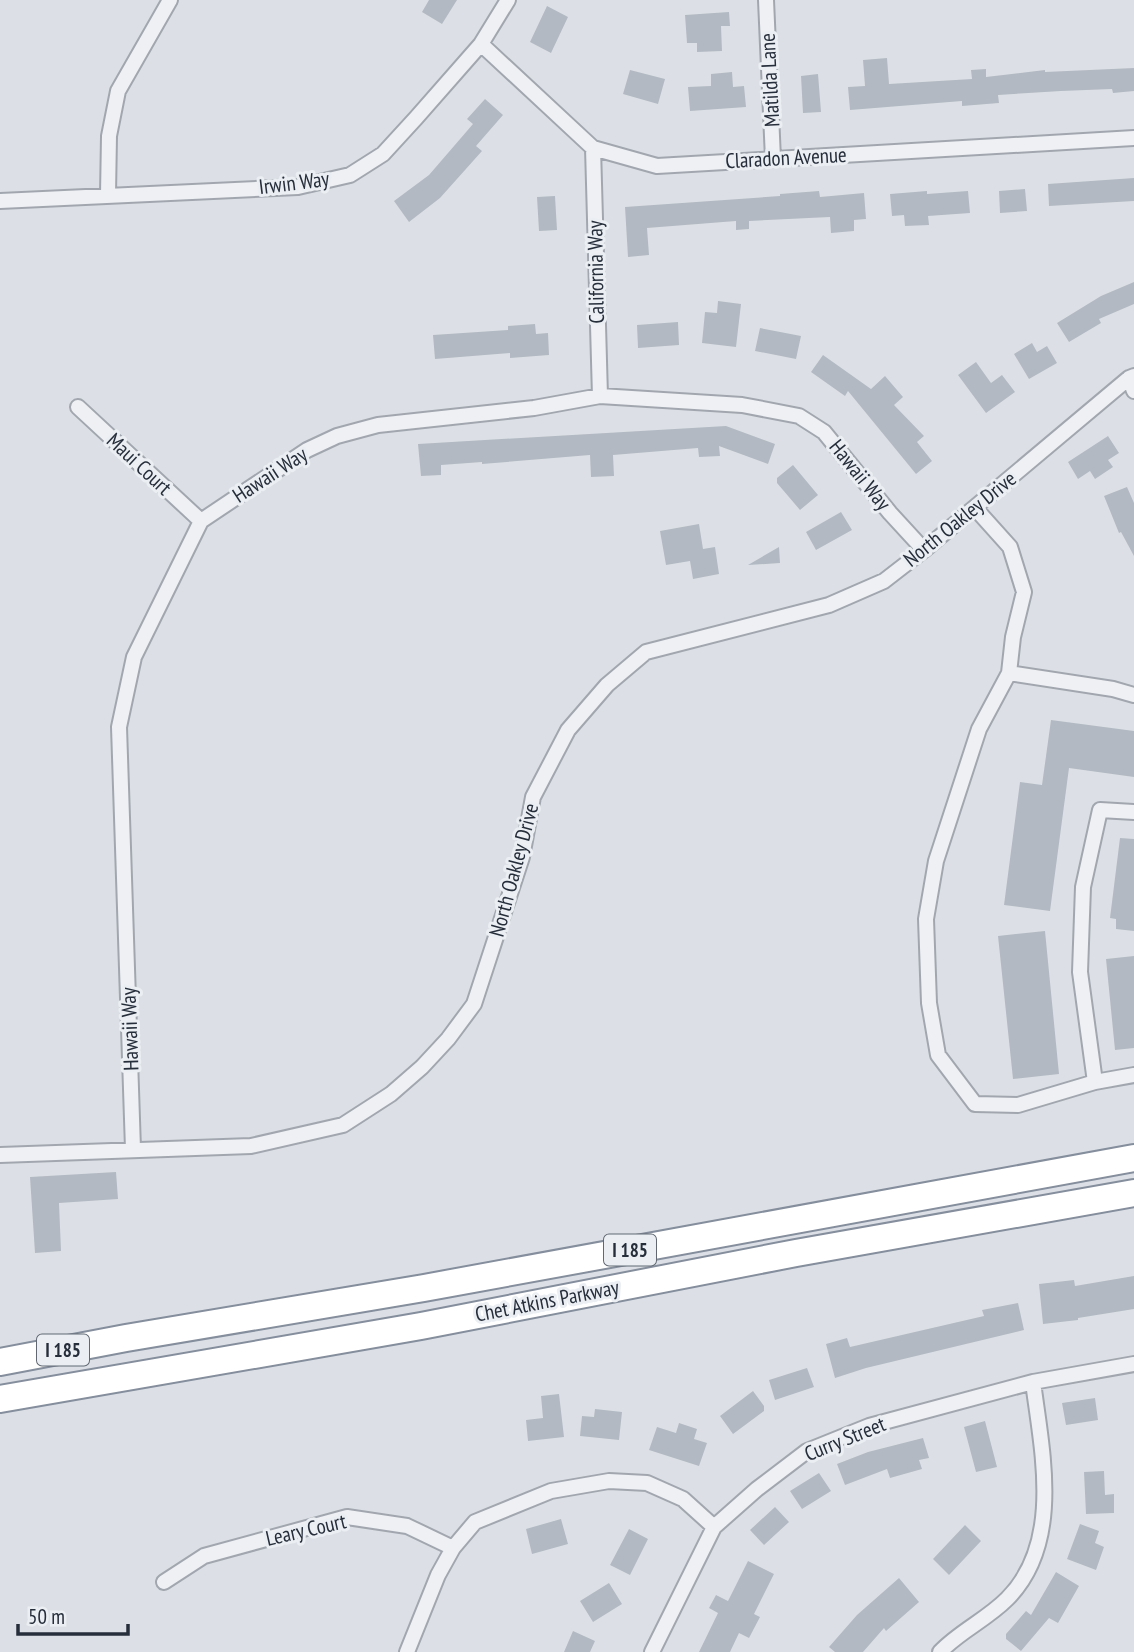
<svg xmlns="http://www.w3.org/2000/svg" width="1134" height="1652" font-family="'PT Sans Narrow',sans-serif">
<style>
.building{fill:#b3b9c2}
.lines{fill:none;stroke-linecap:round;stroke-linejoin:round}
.street-casing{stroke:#a2a7af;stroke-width:18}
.highway-casing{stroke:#848e9c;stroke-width:30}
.street{stroke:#eef0f4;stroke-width:14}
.highway{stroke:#fff;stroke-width:26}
.labels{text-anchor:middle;stroke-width:6;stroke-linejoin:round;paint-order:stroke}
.shield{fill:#ebeff3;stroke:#616872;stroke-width:2}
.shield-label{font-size:19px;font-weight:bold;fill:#262e3b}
.street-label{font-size:21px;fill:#262e3b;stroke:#ebeff3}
</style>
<rect width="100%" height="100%" fill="#dce0e6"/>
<path class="building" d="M429 0H457L442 24 422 12Z
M547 6 568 17 551 53 530 42Z
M729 12 730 26H721L722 51 697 52V43H687L685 15Z
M887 58 889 84 972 79 971 70 986 69V77L1045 70V72L1134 68V91L1113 93 1112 89 1061 91 998 95 999 103 962 106V101L850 110 848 87 865 86 863 60Z
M630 70 665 79 658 104 623 94Z
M732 72 733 87 744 86 746 107 690 111 688 87 711 86V74Z
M818 74 821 112 803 113 801 76Z
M485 99 503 115 476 146 482 151 440 198 409 222 394 201 429 175 473 124 467 119Z
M1134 178V201L1049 206 1048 184Z
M1025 189 1027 211 1000 213 999 191Z
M819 191 820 197 864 193 866 219 854 220V231L831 233 830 217 749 221V229L736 230V221L647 228 649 255 628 257 625 207 780 196V194Z
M927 191V194L968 191 970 213 928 216 929 225 905 226 904 215 892 216 890 194Z
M555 196 557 230 539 231 537 197Z
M1134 282V304L1099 319 1101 323 1069 342 1057 323 1101 296Z
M718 301 741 304 736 347 702 343 705 312 717 313Z
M678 322 679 345 638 348 637 325Z
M535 324 536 334 548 333 549 355 510 358V353L435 359 433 335 508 330V326Z
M760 328 801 336 796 359 755 351Z
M1032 343 1037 352 1047 346 1057 363 1029 379 1014 354Z
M823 355 871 389 885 376 903 397 894 405 924 436 917 442 932 461 916 474 848 391 845 396 811 372Z
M976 362 991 383 1002 375 1015 392 986 413 958 375Z
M726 426 775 444 768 464 719 446 720 456 699 457 698 448 613 455 614 476 591 477 590 455 482 464V462L441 465V475L421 476 418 444Z
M1108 436 1119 453 1108 460 1113 467 1095 479 1090 471 1078 479 1068 462Z
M793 465 818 495 800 510 777 483V478Z
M1127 487 1134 503V556L1121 532 1119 533 1104 496Z
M841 512 852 530 816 550 806 532Z
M699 524 703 549 715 547 719 574 693 579 690 561 666 565 660 531Z
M779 547 780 563 748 565Z
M1051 720 1134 731V777L1069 768 1050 911 1004 905 1020 782 1042 785Z
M1120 838 1134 839V931L1116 929V919L1110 918Z
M1045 931 1059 1074 1013 1079 998 936Z
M1134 956V1048L1115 1050 1106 959Z
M116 1172 118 1199 59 1203 61 1251 35 1253 30 1177Z
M1134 1276V1309L1078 1318V1320L1043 1324 1039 1284 1074 1280 1075 1286Z
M1018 1303 1024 1330 866 1368 835 1378 826 1344 847 1338 850 1347 984 1316 982 1310Z
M807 1368 814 1387 775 1400 769 1380Z
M753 1391 764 1406V1411L733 1434 720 1416Z
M559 1394 564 1437 528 1441 526 1420 543 1418 541 1396Z
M1095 1398 1098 1420 1066 1425 1062 1403Z
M595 1409 622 1412 619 1440 580 1436 582 1416 594 1417Z
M985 1421 997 1467 976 1472 964 1427Z
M679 1423 697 1429 694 1439 707 1443 699 1466 649 1450 657 1427 676 1433Z
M923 1438 929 1458 919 1460 922 1469 890 1478 887 1469 845 1485 837 1464 868 1452Z
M1104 1471 1105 1495 1114 1494V1513L1086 1514 1084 1472Z
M819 1473 831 1491 802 1509 790 1491Z
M775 1507 789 1522 764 1545 750 1530Z
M561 1519 568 1544 532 1554 526 1529Z
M1080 1524 1099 1531 1095 1543 1104 1547 1096 1570 1067 1559Z
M965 1525 981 1541 949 1575 933 1559Z
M629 1529 648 1539 630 1575 610 1565Z
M748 1561 774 1574 754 1614 760 1617 749 1638 739 1633 730 1652H699L718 1613 709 1608 716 1595 728 1601Z
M1056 1572 1079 1586 1058 1623 1049 1618 1021 1651 1006 1639V1634L1026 1611 1031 1615Z
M899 1578 919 1602 886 1631 884 1628 863 1652H835L829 1647 857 1615Z
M609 1583 622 1604 593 1622 580 1601Z
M573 1631 595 1641 590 1652H564Z"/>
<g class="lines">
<defs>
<path id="street" d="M766 0 773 159
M481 44 593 148 657 166 1134 138
M593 148 600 396
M108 194 109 136 118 91 170 0
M0 201 298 187 350 175 383 154 416 118 481 44 508 0
M1129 378 1134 391
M78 407 201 521
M975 508 1010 547 1024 592 1013 637 1009 673 979 729 936 861 926 919 929 1003 938 1055 975 1104 1018 1105 1095 1082 1134 1075
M1009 673 1113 689 1134 695
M1095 1082 1080 972 1083 887 1100 810 1134 812
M133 1149 119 727 134 657 201 521 307 450 337 436 378 425 534 408 600 396 742 405 799 416 824 432 890 513 924 550
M0 1155 251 1146 343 1125 391 1094 422 1067 448 1039 474 1004 522 857 533 797 568 730 607 685 646 652 829 605 884 581 924 550 1129 378 1134 376
M164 1582 204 1556 347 1517 407 1526 453 1548
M407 1652 438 1575 453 1548 475 1522 551 1491 609 1481 647 1483 683 1499 714 1527
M652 1652 714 1527 757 1489 807 1451 869 1426 1033 1382 1134 1364
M940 1652C960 1631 986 1620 1007 1599 1063 1543 1042 1452 1033 1382"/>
<path id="highway" d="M0 1362 126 1338 424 1288 1134 1158
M0 1399 421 1326 796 1253 1134 1193"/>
</defs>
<use href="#street" class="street-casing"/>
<use href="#highway" class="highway-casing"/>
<use href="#street" class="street"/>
<use href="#highway" class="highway"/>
</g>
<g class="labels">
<g class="shield">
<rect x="604" y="1234.5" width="52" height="31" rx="5"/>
<rect x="37" y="1334.5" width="52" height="31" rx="5"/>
</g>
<g class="shield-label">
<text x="630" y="1257">I 185</text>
<text x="63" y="1357">I 185</text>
</g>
<g class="street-label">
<text transform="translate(770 80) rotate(-93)" y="7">Matilda Lane</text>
<text transform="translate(786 158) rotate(-3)" y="7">Claradon Avenue</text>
<text transform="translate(294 183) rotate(-7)" y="7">Irwin Way</text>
<text transform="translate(596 272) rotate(-91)" y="7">California Way</text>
<text transform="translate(139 464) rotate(43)" y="7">Maui Court</text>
<text transform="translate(270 475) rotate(-33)" y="7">Hawaii Way</text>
<text transform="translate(860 475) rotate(51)" y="7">Hawaii Way</text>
<text transform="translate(960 519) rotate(-39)" y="7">North Oakley Drive</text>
<text transform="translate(514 870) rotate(-75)" y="7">North Oakley Drive</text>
<text transform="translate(130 1029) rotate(-92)" y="7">Hawaii Way</text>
<text transform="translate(547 1301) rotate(-11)" y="7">Chet Atkins Parkway</text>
<text transform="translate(845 1439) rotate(-22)" y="7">Curry Street</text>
<text transform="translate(306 1530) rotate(-13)" y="7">Leary Court</text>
</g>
</g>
<path d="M18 1624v10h110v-10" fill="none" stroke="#262e3b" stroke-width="3.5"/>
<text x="28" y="1624" font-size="21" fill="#262e3b" stroke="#ebeff3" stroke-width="5" paint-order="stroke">50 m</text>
</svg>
